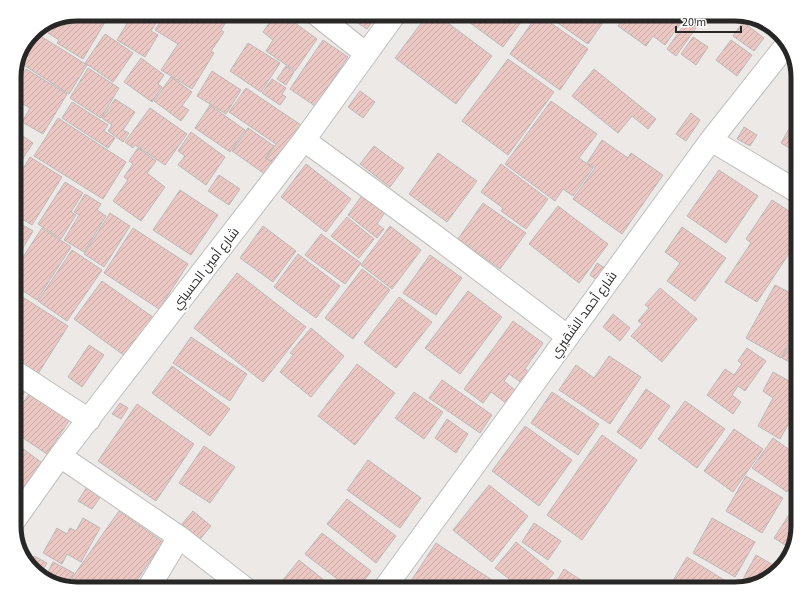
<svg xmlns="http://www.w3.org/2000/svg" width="812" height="603" font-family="'Source Sans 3',Cairo,sans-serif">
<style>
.building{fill:url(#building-hatch);stroke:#bdb9b8}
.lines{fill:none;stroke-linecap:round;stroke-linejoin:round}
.street-casing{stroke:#c0bebb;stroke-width:24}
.street{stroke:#fff;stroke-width:22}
.labels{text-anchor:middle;stroke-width:3.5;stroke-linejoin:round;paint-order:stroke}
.street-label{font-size:13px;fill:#282726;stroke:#fff}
.rim{fill:none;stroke:#282726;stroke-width:5}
</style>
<defs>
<pattern id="building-hatch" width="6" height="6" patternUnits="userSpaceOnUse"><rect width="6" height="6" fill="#ebc7c3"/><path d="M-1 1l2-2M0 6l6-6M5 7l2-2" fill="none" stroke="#caaba7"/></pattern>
</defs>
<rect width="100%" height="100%" fill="#ece9e7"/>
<path class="building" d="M77 14H105L101 20 105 22 83 59 57 43 59 40 48 33 51 27 47 25Z
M116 14H162L151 31 158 35 145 57 117 40 128 22Z
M165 14H178L180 15 182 14 191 19 194 14H205L210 17 212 14H224L229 17 221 30 224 32 211 51 214 53 192 89 161 70 178 44 155 30Z
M229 14H247L242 22Z
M269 14H295L299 17 295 23 317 39 295 71 266 51 273 40 263 32 270 22 266 19Z
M344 14H377L367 29Z
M428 14H436L492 56 456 104 395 58Z
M458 14H526V15L503 47Z
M538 14 588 49 560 90 510 54Z
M545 14H609L588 44Z
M627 14H687L665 45 653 36 646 46 618 26Z
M691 15 701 21 676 56 667 49Z
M745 18 773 27 778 33 776 37Z
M743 22 764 38 754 51 733 36Z
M34 32 87 65 69 94 19 62Z
M105 34 133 53 113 82 85 63Z
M693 37 708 47 696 65 681 54Z
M323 40 348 57 315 106 290 89Z
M731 40 752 55 737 76 716 60Z
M248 43 280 63 261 92 230 71Z
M141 58 164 75 158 84 162 87 152 102 124 82Z
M508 59 554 92 508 155 462 121Z
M286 66 294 72 286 85 277 79Z
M16 68 23 72 14 87V73Z
M88 68 119 88 101 118 70 98Z
M26 69 67 94 43 134 22 122 30 108 14 99V90Z
M594 69 656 119 648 129 632 116 618 133 572 96Z
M212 71 241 90 226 114 197 96Z
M797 73 798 77V85L792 82Z
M171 77 192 92 182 106 189 110 181 121 154 101Z
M272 79 286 88 282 94 286 97 280 105 262 93Z
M246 88 301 125 285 149 279 166 266 158 276 144 229 112Z
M360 91 375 102 363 118 348 107Z
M115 99 135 112 123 130 129 133 123 142 108 131 112 125 102 118Z
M551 101 597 134 579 158 593 168 573 196 563 189 555 201 505 164Z
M72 102 108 125 104 131 115 138 108 148 62 118Z
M210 105 245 130 230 152 195 128Z
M150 108 187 134 165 165 135 145 133 148 125 142Z
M691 113 700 120 686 141 676 134Z
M798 113V153L781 143Z
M58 118 126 162 103 199 34 156Z
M744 127 757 135 750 146 737 139Z
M248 128 274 146 265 158 276 165 269 177 232 151Z
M14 130 33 143 14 172Z
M191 132 225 157 206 185 178 165 185 156 178 151Z
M602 140 628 158 631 153 663 175 622 234 573 199 595 168 587 163Z
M374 146 404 168 390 187 360 164Z
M138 148 156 161 147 173 165 187 141 221 113 201 128 180 124 177 133 164 129 161Z
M438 153 477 181 447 222 409 194Z
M30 157 62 177 32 225 14 214V184Z
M306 164 351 199 326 232 281 197Z
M501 164 548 199 526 229 501 211 503 208 481 192Z
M719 170 758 196 726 243 687 216Z
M219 175 240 189 229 205 208 191Z
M65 182 83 193 71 212 76 215 61 239 38 224Z
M180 190 218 215 191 255 153 230Z
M85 194 101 204 97 210 106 216 84 252 64 240 79 215 74 212Z
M363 194 386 211 377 224 384 229 377 238 348 215Z
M772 200 798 217V240L757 302 725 282 751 243 746 239Z
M483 203 526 233 500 269 458 239Z
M558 206 608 244 579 283 529 244Z
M110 213 130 226 104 267 84 254Z
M347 217 374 239 359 258 331 236Z
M14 220 33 231 14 263Z
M263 226 296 251 273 282 240 258Z
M390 226 421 250 392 289 361 265Z
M682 227 726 258 695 301 667 281 680 263 665 252Z
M42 228 71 247 37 300 14 285V271Z
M133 228 188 264 159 309 104 273Z
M321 234 361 263 345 284 305 255Z
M72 250 102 270 67 321 38 301Z
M298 254 340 286 316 318 274 287Z
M430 255 462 278 436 315 403 293Z
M597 263 605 268 597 280 590 275Z
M362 269 390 290 353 339 325 318Z
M237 273 306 327 263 382 194 328Z
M102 281 157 320 129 359 74 319Z
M775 285 798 297V328L781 358 746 338Z
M660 288 697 319 662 362 631 336 642 324 638 321 649 308 645 305Z
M468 291 502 317 460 374 425 348Z
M21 296 68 326 36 377 14 362V307Z
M399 297 432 322 396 368 364 343Z
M613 314 630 328 620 341 603 327Z
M513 321 543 343 525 369 529 372 522 383 509 374 504 381 515 390 506 403 491 392 483 403 464 389Z
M311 328 344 356 311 397 280 372 293 355 290 353Z
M798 331V367L782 358Z
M191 337 247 374 230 401 173 363Z
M89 345 104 355 82 387 68 377Z
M747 348 766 361 745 391 738 386 732 395 741 402 733 414 707 395 725 369 734 375 742 364 738 361Z
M609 356 641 377 610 424 559 390 576 365 594 378Z
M357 364 395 393 355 445 318 416Z
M172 366 230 409 210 436 152 393Z
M773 372 798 386V407L780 439 758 426 773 398 763 391Z
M20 379 29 384 19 402 14 399V389Z
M442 380 492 415 480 433 429 398Z
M33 388 73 415 47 454 14 432V416Z
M646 389 670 406 641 449 617 432Z
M414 392 443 412 424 439 395 418Z
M552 392 599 424 578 455 531 423Z
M685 401 725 429 697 468 658 439Z
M120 403 128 408 121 419 112 414Z
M137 404 194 444 156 501 98 461Z
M447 419 468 434 456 453 435 438Z
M525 426 572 460 539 506 492 471Z
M734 429 763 449 733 492 704 471Z
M602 435 637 460 582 540 547 515Z
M773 438 798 456V476L787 492 752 468Z
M14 442 42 463 23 488 14 482Z
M204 446 235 467 210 503 179 483Z
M368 460 421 498 400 528 347 490Z
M746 476 783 498 762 533 726 511Z
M489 485 528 516 492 562 453 530Z
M87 487 101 496 92 509 78 501Z
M798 491V501L793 498Z
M347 499 396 536 376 563 327 524Z
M796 504 798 505V526L790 548 774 538Z
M119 511 163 542 131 589H88L72 578Z
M193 511 211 526 200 539 182 524Z
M83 518 100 528 81 562 67 554 62 564 43 553 57 528 67 534 70 528 76 531Z
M712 518 755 542 735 577 693 553Z
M534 523 561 541 548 560 522 542Z
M322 533 371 571 358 589H350L305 554Z
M516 542 554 573 541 589H522L495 568Z
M436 543 504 588V589H410L407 587Z
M756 555 780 569 763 583 738 588Z
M34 556 47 563 39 576 29 564Z
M687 557 729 583 725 589H668Z
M299 560 335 589H284L279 585Z
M53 562 74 573 67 586 45 578Z
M564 569 595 589H552Z"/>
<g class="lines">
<defs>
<path id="street" d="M316 14 365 53
M304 140 431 233 567 336
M711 140 798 192
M14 371 89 420
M60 456 179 537 246 589
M14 521 60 456 304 140 395 14
M148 589 179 537
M384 589 711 140 787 44"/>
</defs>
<use href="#street" class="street-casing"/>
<use href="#street" class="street"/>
</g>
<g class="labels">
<g class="street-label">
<text transform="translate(205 268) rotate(-52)" y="5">شارع أمين الحسيني</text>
<text transform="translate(583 314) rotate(-54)" y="5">شارع أحمد الشقيري</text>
</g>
</g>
<path d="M0 0H812V603H0ZM77 21H735A56 56 0 0 1 791 77V526A56 56 0 0 1 735 582H77A56 56 0 0 1 21 526V77A56 56 0 0 1 77 21Z" fill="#fff" fill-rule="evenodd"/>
<path class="rim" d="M77 21H735A56 56 0 0 1 791 77V526A56 56 0 0 1 735 582H77A56 56 0 0 1 21 526V77A56 56 0 0 1 77 21Z"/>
<path d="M676 26v6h65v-6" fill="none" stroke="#282726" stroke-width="2"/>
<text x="682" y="26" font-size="12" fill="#282726" stroke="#ffffff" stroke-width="3" paint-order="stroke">20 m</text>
</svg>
